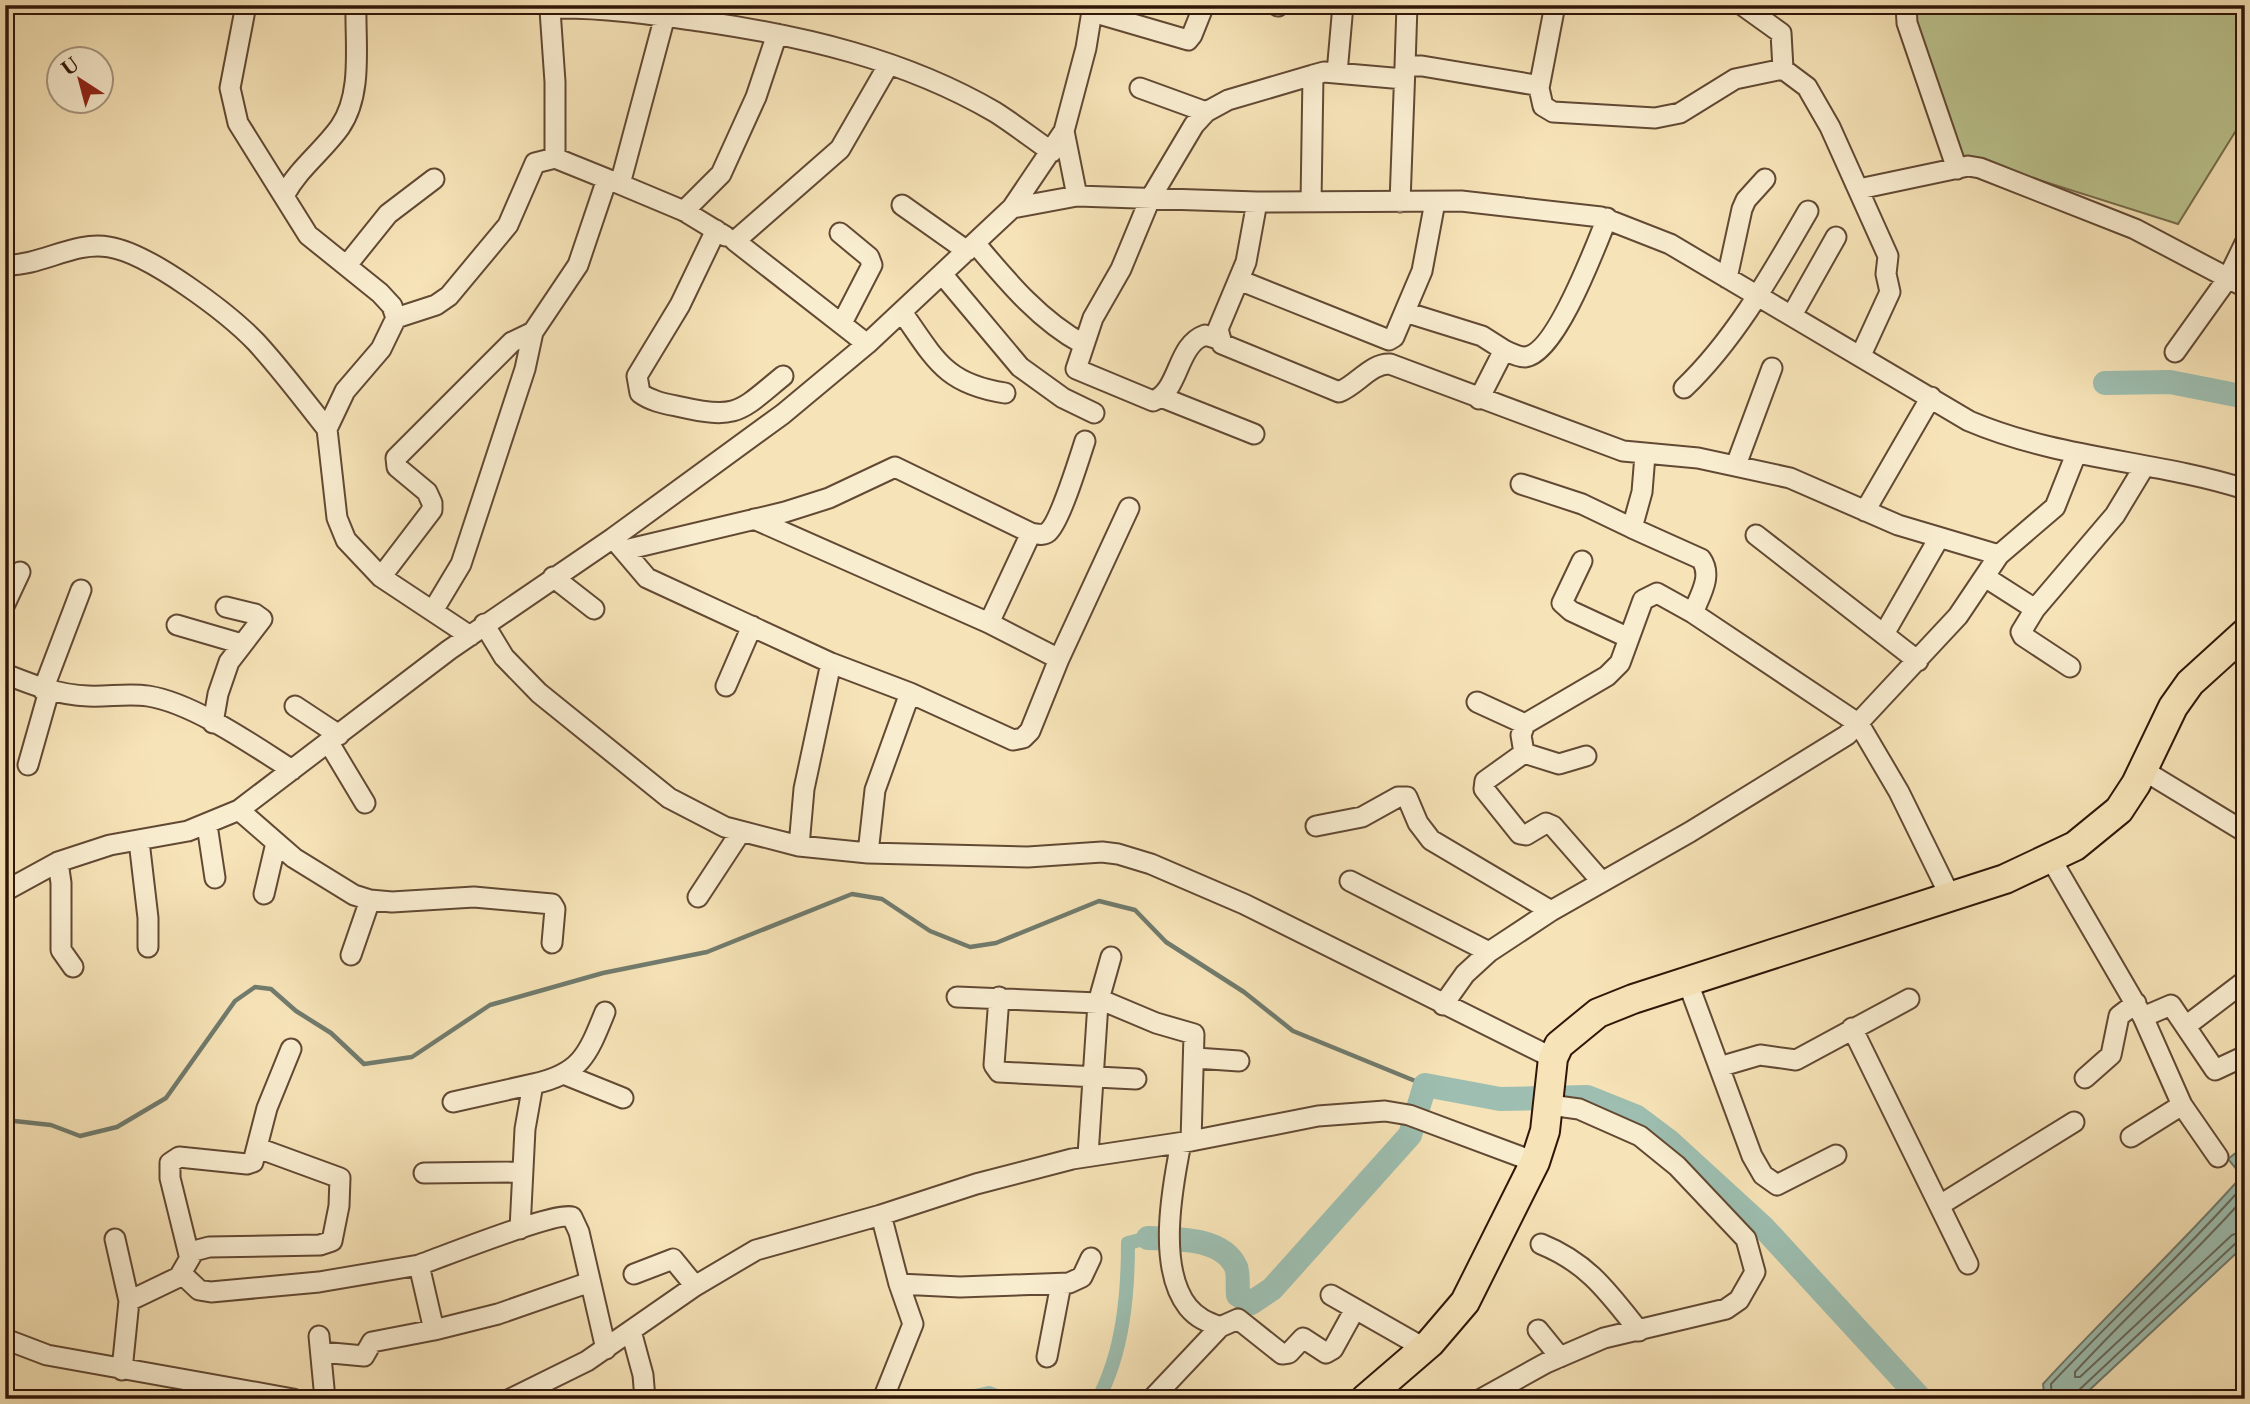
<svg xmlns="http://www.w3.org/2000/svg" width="2250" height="1404" font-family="'Libre Caslon Text',serif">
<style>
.green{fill:#bbc48f;stroke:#766d4c;stroke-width:2}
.water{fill:#9dbeb0;stroke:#717b6d;stroke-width:2}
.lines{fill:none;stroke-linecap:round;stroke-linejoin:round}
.shore{stroke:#666a5c;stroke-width:2}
.stream{stroke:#717b6d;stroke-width:4.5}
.canal{stroke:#9dbeb0;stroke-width:14}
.river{stroke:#9dbeb0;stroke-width:24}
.minor-casing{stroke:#624934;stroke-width:23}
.highway-casing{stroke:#301608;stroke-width:32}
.minor{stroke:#f9edd0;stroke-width:19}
.highway{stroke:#f6e3b7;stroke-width:28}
</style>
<rect width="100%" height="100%" fill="#f6e3b7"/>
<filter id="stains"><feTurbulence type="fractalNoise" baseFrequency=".00286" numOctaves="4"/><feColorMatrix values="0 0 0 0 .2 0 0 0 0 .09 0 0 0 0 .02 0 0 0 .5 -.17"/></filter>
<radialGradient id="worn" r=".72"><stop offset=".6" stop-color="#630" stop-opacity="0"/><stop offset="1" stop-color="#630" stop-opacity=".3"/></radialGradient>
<path class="green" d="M1911 5H2245V116L2178 224 1957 154Z"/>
<path class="water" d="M2245 1146V1245L2083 1396 2085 1399H2045L2043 1384C2108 1313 2178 1248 2242 1176L2228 1159Z"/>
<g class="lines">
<path class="shore" d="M2245 1197C2191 1258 2130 1312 2075 1372V1377H2080L2232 1235 2245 1231
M2052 1399 2051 1384C2115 1316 2183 1254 2245 1184
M2076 1399 2079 1390 2237 1242 2245 1240"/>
<path class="stream" d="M5 1120 51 1125 80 1136 117 1127 166 1098 235 1001 255 987 271 989 296 1011 331 1033 364 1064 412 1057 490 1005 603 973 707 952 852 894 882 899 930 931 970 947 996 943 1099 901 1135 910 1166 942 1244 992 1293 1031 1425 1085"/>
<path class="canal" d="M960 1399 989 1393 1004 1399
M1098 1399C1123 1352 1128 1295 1128 1243L1148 1238"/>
<path class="river" d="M2105 383 2170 382 2241 396 2245 399
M1148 1238C1176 1239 1222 1237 1236 1267 1239 1274 1237 1287 1238 1295L1251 1303 1272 1289 1410 1135 1425 1085 1500 1099 1587 1097 1637 1117 1669 1141 1763 1227 1921 1399"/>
<defs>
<path id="minor" d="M246 5 230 88 238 123 308 235 380 293 392 306 396 318 381 349 345 391 327 429 337 518 346 540 381 577 470 636
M1742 5 1781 33 1783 69
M1906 5 1907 23 1957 169
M1278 6V5
M1092 12 1188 40 1192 35 1204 5
M1405 66 1407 5
M1337 73 1343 5
M1140 88 1206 112
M1539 88 1555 5
M1064 131 1077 196
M555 158V82L550 10 562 8C608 8 655 15 700 21 803 36 904 59 995 112 1014 124 1033 139 1052 152
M610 180 684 211 725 236
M620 184 665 16
M1859 189 1968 166 1980 168 2135 229 2228 278 2175 352
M285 194C299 168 323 151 340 127 363 94 355 44 356 5
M1257 202 1246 262 1218 329 1222 344 1339 392C1357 385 1371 363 1390 364L1623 451 1698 458 1790 478 1898 525 1999 555
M1311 202 1313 75 1324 72 1404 79
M1400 202 1405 66H1422L1535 85 1539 88 1543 106 1553 112 1655 118 1680 113 1735 79 1783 69 1807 87 1830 127 1888 256 1886 274 1890 292 1861 355
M902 205 967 251
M1012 208 1077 196 1257 202 1461 201 1601 217 1670 244 1969 421C2061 460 2153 460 2245 489
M684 211 721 174 756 97 777 34
M716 230 680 305 637 376 640 393C652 402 667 404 681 407 738 420 740 411 783 376
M840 233 869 257 872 265 842 323
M975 243C1007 281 1039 320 1083 344
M2245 243 2228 278 2245 287
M5 265C42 266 73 241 109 247 149 253 228 313 256 342 281 369 304 400 327 429
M347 265 388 214 434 179
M942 274 1020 367 1063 398 1094 413
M1727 278 1742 209 1746 200 1765 179
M1239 280 1389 340 1394 337 1422 271 1435 202
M902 312C935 359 945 384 1005 393
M1405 312 1482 336 1504 350
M1792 315 1836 237
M396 318 436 305 449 296 508 225 535 163 555 158 607 179 578 265 533 332
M1218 339 1205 335C1176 345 1180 391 1153 401L1076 369 1093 318 1121 269 1150 199 1194 125 1206 112 1228 100 1313 75
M867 344 735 241 840 149 889 64
M1684 388C1736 338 1772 273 1808 211
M1161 397 1254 434
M1479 399 1504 350C1510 353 1519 357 1525 357 1556 354 1596 245 1607 218
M1645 455 1642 492 1632 528 1701 559C1713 576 1700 595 1693 613
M1736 465 1772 368
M1521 484 1582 504 1632 528
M1865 511 1931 397
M754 519 989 623 1031 533
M1756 535 1918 661
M613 538 647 578 831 663 910 693 1013 740 1023 738 1030 731 1059 659 1129 508
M625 550 785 512 829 498 895 467 1031 533C1037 534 1043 536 1048 532 1060 522 1079 459 1085 441
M1582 561 1562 603 1571 611 1629 638
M381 577 432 510V503L427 492 397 467 396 458 512 342 533 332 525 369 461 564 434 609
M553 577 594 609
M1985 577 2035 609
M5 604 20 572
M989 623 1059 659
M484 624 504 657 539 693 669 798 725 827 799 846 868 853 1028 857 1102 852 1118 854 1151 864 1244 904 1553 1058
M177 625 242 644
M1884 634 1939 538
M2070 667 2023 636 2021 632 2035 609 2115 515 2144 467
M5 674C33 685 58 695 88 696 108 697 128 693 148 696 193 703 253 745 292 770
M726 686 752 626
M43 690 81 590
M1477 702 1525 724 1607 676 1620 663 1643 600 1657 593 1693 613 1859 724 1899 792 1950 896
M295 706 339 735
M213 723 218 694 229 662 262 619 255 614 226 607
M1525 724 1521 735 1524 753 1485 781 1484 789 1520 834 1526 835 1546 823 1553 826 1602 882
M329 743 365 803
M1524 753 1559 764 1586 756
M28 765 49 691
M2143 770 2245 832
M239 810 294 858 354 895 370 900 392 902 474 897 552 904 555 909 552 943
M207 825 215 878
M1316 826 1362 817 1398 797H1407L1418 823 1431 840 1551 911
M139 841 148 918V947
M799 846 804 789 831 663
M868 853 875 790 910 693
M2051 859 2143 1017 2182 1105 2218 1157
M58 862 61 883V950L73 967
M1350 881 1489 952
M5 891 58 862 110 845 188 831 239 810 449 650 613 538 783 414 867 344 1012 208 1064 131 1086 48 1093 5
M264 894 276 843
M698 897 740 833
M351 955 370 900
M1688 983 1752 1156 1763 1175 1777 1185 1836 1155
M957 997 1098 1003
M999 997 994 1065 999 1072 1136 1079
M1099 999 1156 1023 1194 1034 1191 1141
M1443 1005 1465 974 1489 952 1551 911 1690 832 1847 735 1958 616 1999 555 2055 507 2076 454
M2143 1017 2171 1005 2215 1070 2245 1056
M2186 1026 2245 981
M1852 1028 1968 1264
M1196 1058 1239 1061
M1719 1067 1760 1055 1796 1060 1909 999
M566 1075 623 1098
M2085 1078 2111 1055 2119 1016 2136 1003
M533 1084C581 1074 588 1054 605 1012
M453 1102 533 1084 525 1129 520 1229
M2131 1137 2182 1105
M1181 1143C1172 1188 1157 1268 1188 1307 1197 1318 1207 1322 1220 1327L1238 1319 1282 1354 1289 1353 1303 1338 1326 1353 1333 1349 1355 1309
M1088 1155 1098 1003 1111 957
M424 1173 522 1172
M1940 1205 2074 1122
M881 1215 899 1284 913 1324 883 1399
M115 1239 129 1301
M1541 1244C1588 1263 1608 1292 1639 1331
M189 1255 170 1178V1163L179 1157 247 1164 253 1162 267 1108 291 1049
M182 1274 199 1290 211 1292 319 1282 419 1265
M634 1274 673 1259 695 1286
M590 1282 498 1314 434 1330 419 1265C442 1257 556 1211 572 1217L579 1232 606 1349
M899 1284 960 1287 1069 1283 1082 1277 1091 1258
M1331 1295 1424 1348
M1538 1330 1560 1357
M631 1331 643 1375 645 1399
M319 1336 325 1399
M5 1339 47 1355 293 1399
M321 1352 364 1356 372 1342 434 1330
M1047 1357 1061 1284
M122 1370 129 1301 179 1277 194 1251 209 1247 320 1245 332 1241 339 1206 340 1178 258 1148
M510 1399 587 1361 695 1286 756 1250 881 1215 976 1184 1072 1159 1191 1141 1318 1116 1385 1111 1409 1115 1535 1162
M1152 1399 1220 1327
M1481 1399 1546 1363 1604 1338 1726 1309 1739 1300 1755 1272 1746 1239 1677 1166 1640 1136 1579 1109 1550 1105"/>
<path id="highway" d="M1365 1399 1430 1343 1465 1302 1535 1162 1545 1131 1553 1058 1559 1045 1598 1013 1633 999 2005 879 2075 846 2119 810 2136 784 2173 707 2190 683 2245 633"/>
</defs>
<use href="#minor" class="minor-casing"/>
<use href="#highway" class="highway-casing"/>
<use href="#minor" class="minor"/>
<use href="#highway" class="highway"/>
</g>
<rect width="2250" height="1404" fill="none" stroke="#f6e3b7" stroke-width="28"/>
<rect x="7" y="7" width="2236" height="1390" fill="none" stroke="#301608" stroke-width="3.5"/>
<rect x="14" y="14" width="2222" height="1376" fill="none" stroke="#301608" stroke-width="2"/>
<g transform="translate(80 80) rotate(324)"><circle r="33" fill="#f9edd0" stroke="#a99780" stroke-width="2"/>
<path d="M0-5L12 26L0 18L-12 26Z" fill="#8f2418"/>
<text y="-10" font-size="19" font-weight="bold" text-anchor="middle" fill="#301608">U</text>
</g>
<rect width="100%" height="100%" filter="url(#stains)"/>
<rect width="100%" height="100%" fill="url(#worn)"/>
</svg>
